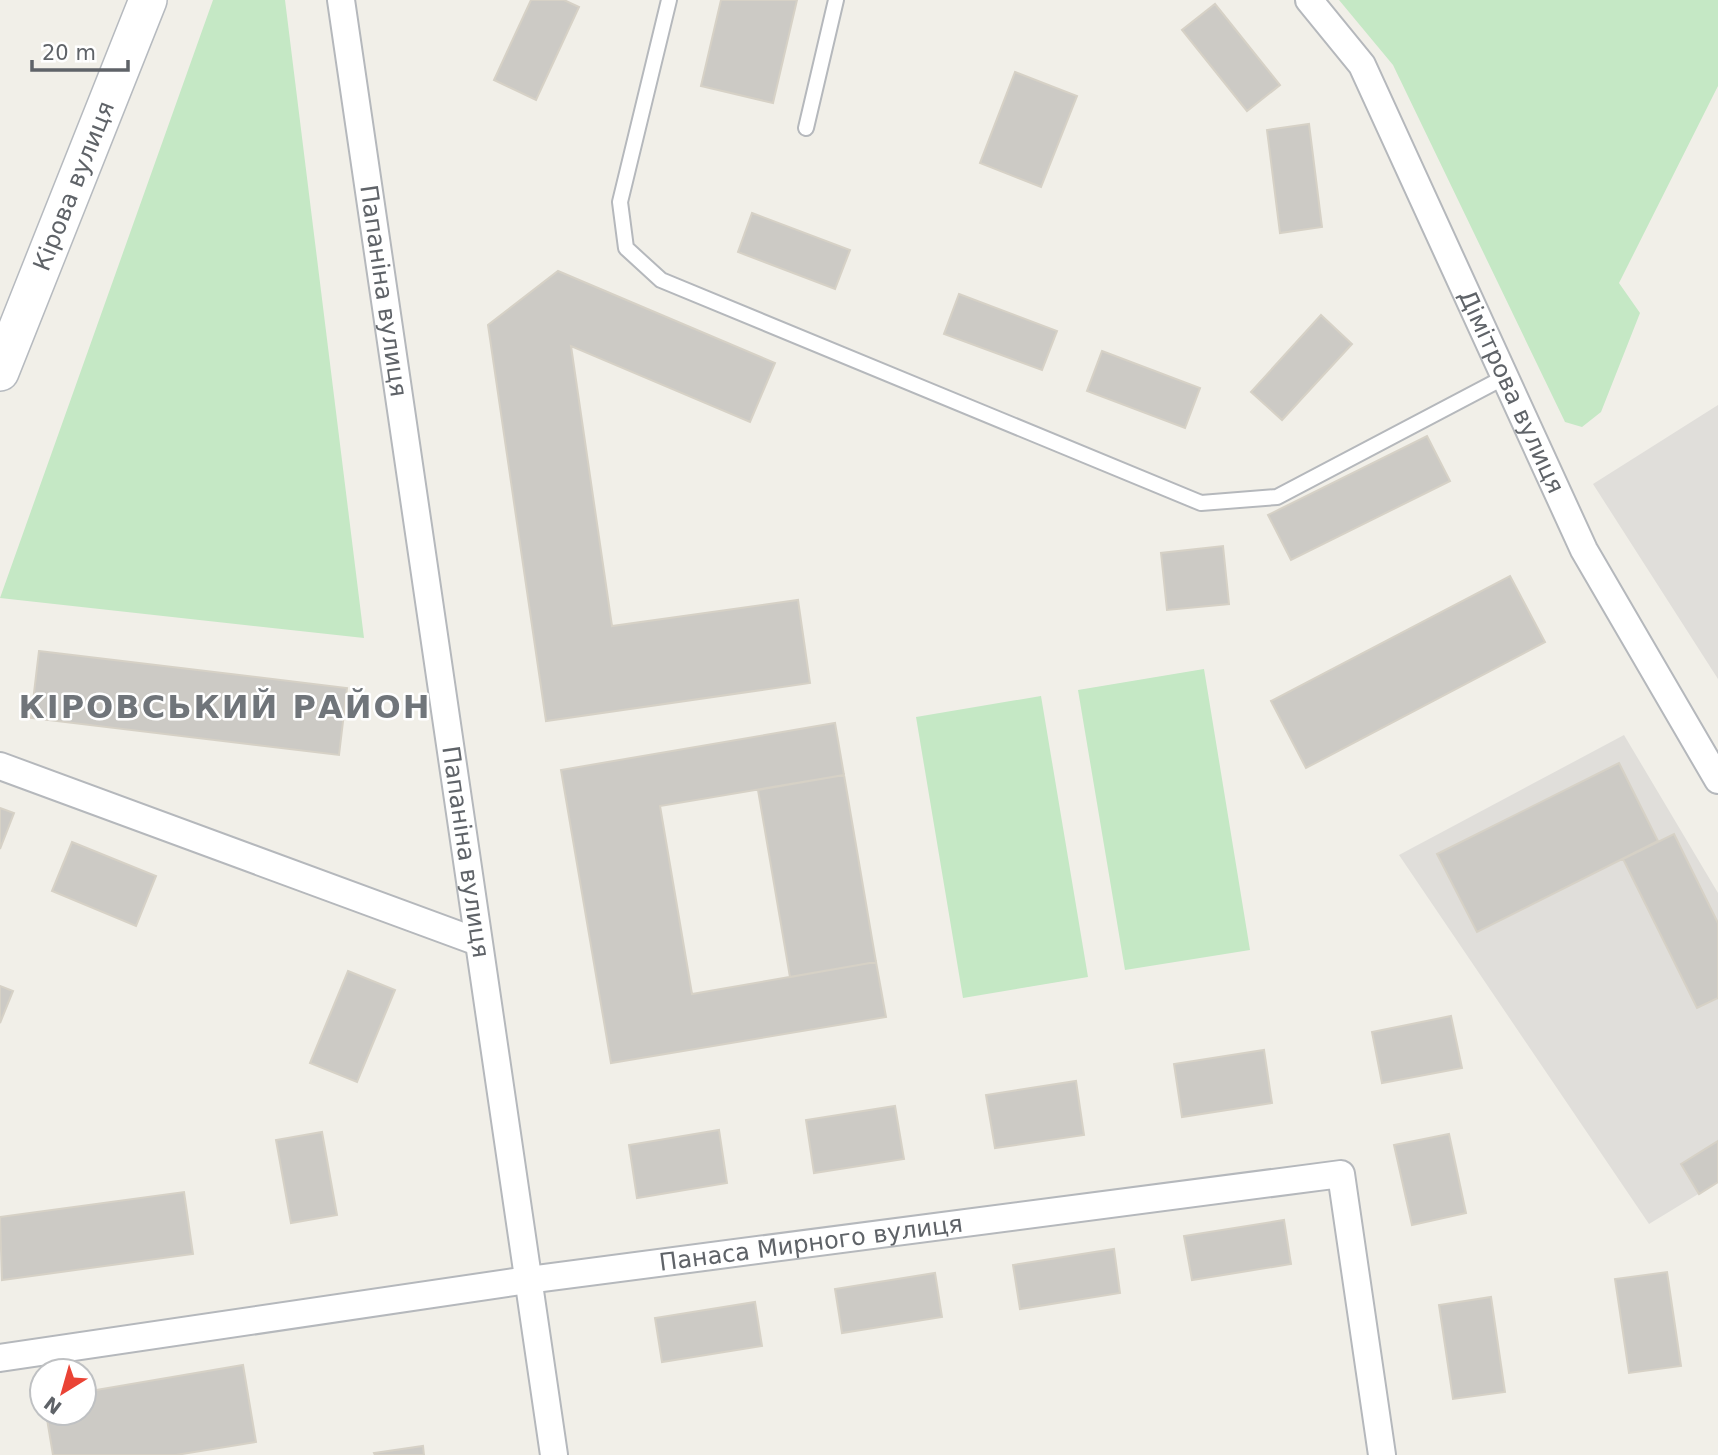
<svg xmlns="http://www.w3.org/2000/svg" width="1718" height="1455" font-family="'DejaVu Sans',sans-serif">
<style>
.industrial{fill:#e0deda}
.green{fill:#c5e8c5}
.building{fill:#cccac5;stroke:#d6d1c6;stroke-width:2}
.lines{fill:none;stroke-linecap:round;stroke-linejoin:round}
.lane-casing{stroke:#b5b8bc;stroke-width:18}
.street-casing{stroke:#b5b8bc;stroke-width:30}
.secondary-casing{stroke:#b6babf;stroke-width:40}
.lane{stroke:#fff;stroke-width:14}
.street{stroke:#fff;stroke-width:26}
.secondary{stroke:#fff;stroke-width:37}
.labels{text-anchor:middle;stroke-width:5;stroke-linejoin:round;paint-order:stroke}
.street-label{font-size:24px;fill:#5f6368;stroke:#fff}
.district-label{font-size:32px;font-weight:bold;letter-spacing:2px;fill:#70757a;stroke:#fff}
</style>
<rect width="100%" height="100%" fill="#f1efe8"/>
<path class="industrial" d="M1718 405V679L1593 484Z
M1624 735 1718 893V1182L1649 1224 1399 855Z"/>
<path class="green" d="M213 0H285L364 638 0 598Z
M1339 0H1718V86L1619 283 1640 313 1601 412 1582 427 1565 422 1393 65Z
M1204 669 1250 950 1125 970 1078 690Z
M1041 696 1088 977 963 998 916 717Z"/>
<path class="building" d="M531 0H564L579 7 536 100 494 80Z
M721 0H797L773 103 701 86Z
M1215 4 1280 85 1247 111 1182 30Z
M1015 72 1077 96 1041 187 980 163Z
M1309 124 1322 227 1280 233 1267 130Z
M752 213 850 250 835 289 738 252Z
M558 271 775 363 750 422 571 346 612 626 798 600 810 683 546 721 488 325Z
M959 294 1057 331 1042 370 944 334Z
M1321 315 1352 344 1282 420 1251 392Z
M1102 351 1200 388 1185 428 1087 391Z
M1427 436 1450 481 1291 560 1268 515Z
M1223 546 1229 604 1167 610 1161 553Z
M1510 576 1545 642 1306 768 1271 701Z
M39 651 347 688 339 755 31 718Z
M835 723 844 775 660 806 692 994 876 962 886 1017 611 1063 561 770Z
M1619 763 1658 841 1477 932 1437 854Z
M844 775 876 962 790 977 758 790Z
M0 808 14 813 0 849Z
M1674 834 1718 923V998L1697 1008 1623 859Z
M72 842 156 876 136 926 52 891Z
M348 971 395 990 357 1082 310 1063Z
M0 986 13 991 0 1023Z
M1451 1016 1462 1068 1382 1083 1372 1032Z
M1264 1050 1272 1103 1182 1117 1174 1064Z
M1076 1081 1084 1135 995 1148 986 1095Z
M895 1106 904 1159 814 1173 806 1120Z
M719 1130 727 1183 637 1198 629 1145Z
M322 1132 337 1215 291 1223 276 1140Z
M1449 1134 1466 1213 1412 1225 1394 1145Z
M1718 1141V1182L1699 1194 1681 1164Z
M184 1192 193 1254 2 1280 0 1217Z
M1284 1220 1291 1264 1192 1280 1184 1236Z
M1114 1249 1120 1293 1020 1309 1013 1265Z
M1667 1272 1681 1366 1629 1373 1615 1279Z
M935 1273 942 1317 842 1333 835 1289Z
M1491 1297 1505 1392 1453 1399 1439 1305Z
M755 1302 762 1346 662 1362 655 1318Z
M243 1365 256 1442 176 1455H53L46 1413H84V1392Z
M423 1446 424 1455H375L374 1453Z"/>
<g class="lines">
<defs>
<path id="lane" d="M669 0 620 202 626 248 661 280 1201 503 1277 497 1503 378
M806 128 836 0"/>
<g id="street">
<path id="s1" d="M341 0 554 1455"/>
<path id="s2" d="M1309 0 1362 65 1584 550 1718 780"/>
<path d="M0 766 478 942"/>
<path id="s3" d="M0 1358 528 1280 1341 1174 1382 1455"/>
</g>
<g id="secondary">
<path id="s4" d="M0 372 148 0"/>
</g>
</defs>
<use href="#lane" class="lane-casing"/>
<use href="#street" class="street-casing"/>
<use href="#secondary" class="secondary-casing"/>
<use href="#lane" class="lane"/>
<use href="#street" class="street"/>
<use href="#secondary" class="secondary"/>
</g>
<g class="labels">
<g class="street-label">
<text dy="8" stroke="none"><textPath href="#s4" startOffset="200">Кірова вулиця</textPath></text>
<text dy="8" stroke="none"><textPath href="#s1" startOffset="294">Папаніна вулиця</textPath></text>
<text dy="8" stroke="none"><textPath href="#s2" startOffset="443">Дімітрова вулиця</textPath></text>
<text dy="8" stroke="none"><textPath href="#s1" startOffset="861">Папаніна вулиця</textPath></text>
<text dy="8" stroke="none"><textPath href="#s3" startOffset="819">Панаса Мирного вулиця</textPath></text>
</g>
<g class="district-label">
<text x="225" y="718">КІРОВСЬКИЙ РАЙОН</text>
</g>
</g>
<g transform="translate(63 1392) rotate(217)"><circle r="33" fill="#ffffff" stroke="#bfc1c3" stroke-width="2"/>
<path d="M0-5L12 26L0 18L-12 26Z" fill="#ea4335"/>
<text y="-10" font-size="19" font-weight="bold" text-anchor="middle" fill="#5f6368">N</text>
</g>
<path d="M32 60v10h96v-10" fill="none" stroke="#5f6368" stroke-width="3.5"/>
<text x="42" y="60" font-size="21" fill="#5f6368" stroke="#ffffff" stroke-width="5" paint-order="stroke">20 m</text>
</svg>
